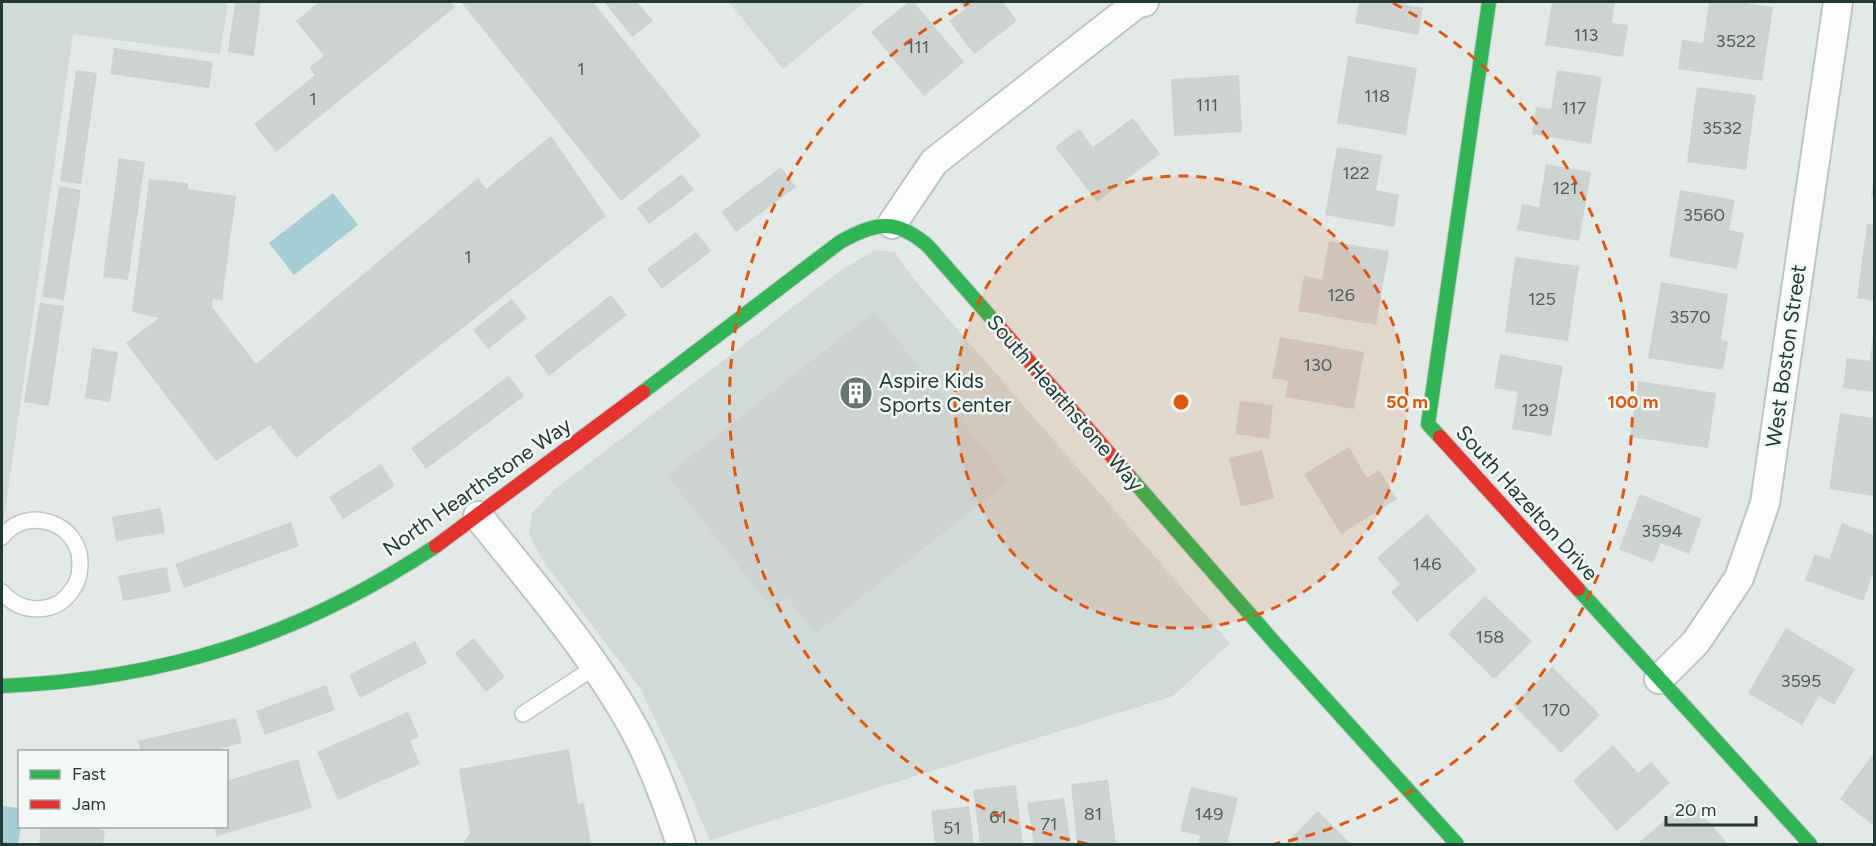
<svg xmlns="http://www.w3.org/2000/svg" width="1876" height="846" font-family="Figtree,sans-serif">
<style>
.built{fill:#d1dad6}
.water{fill:#a6ccd4}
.building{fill:#ced2d1}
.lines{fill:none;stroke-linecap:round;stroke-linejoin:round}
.lane-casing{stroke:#c0c5c3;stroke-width:18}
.street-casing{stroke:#c0c5c3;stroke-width:32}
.fast-casing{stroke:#bfc6c3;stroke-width:16}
.jam-casing{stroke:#bfc6c3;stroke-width:16}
.lane{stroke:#fbfcfb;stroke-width:15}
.street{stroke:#fbfcfb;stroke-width:28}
.fast{stroke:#30b455;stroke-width:14}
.jam{stroke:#e5322d;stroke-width:14}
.ring{fill:none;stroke:#de570e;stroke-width:3;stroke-dasharray:10 8}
.labels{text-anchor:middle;stroke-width:5;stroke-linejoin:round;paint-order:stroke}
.number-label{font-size:18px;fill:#4d605c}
.street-label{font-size:21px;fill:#223a35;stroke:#f1f8f5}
.poi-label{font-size:21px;fill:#223a35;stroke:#f1f8f5;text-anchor:start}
.centre{fill:#de570e;stroke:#f1f8f5;stroke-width:3}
.ring-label{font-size:18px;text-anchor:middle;font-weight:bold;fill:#de570e;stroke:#f1f8f5;stroke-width:5;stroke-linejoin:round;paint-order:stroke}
</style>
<rect width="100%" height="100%" fill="#e3e9e6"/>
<path class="built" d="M2 2H228L220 54 73 34 2 533Z
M729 2H865L783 69Z
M875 250 895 252 912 277 1230 643 1173 696 710 840 680 771 640 688 546 565 537 550 529 534 532 513 554 490 840 271Z"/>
<path class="water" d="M333 193 358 225 294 275 269 243Z
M2 806 19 808 21 827 18 844H2Z"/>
<path class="building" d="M235 2H261L254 56 228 52Z
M319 2H451L455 7 276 152 254 124 315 75 309 68 324 56 296 21Z
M461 2H593L701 136 621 201Z
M604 2H637L653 21 632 37Z
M909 2H914L964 62 924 96 871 32Z
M959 2H1003L1017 21 974 54 949 21 965 9Z
M1359 2H1408L1407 5 1423 8 1418 35 1355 23Z
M1552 2H1615L1612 23 1628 25 1623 57 1545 45Z
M1709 2H1738L1773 7 1762 81 1678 69 1682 40 1703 43Z
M114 48 213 62 209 88 110 74Z
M1348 56 1417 68 1406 135 1337 123Z
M76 70 97 73 81 184 60 181Z
M1557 70 1602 77 1591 144 1532 134 1536 107 1551 109Z
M1239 75 1242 132 1174 136 1171 79Z
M1697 87 1756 95 1746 170 1687 162Z
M1133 118 1160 154 1097 202 1055 147 1079 129 1093 147Z
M551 136 606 216 296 458 270 425 216 461 126 343 159 318 132 312 149 179 188 183V189L236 196 222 300 213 299 212 307 256 364 478 178 486 189Z
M1337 147 1382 155 1376 190 1399 195 1394 227 1325 215Z
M119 158 145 162 128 280 103 277Z
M1546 164 1591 172 1579 241 1517 230 1522 204 1539 207Z
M781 167 796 187 736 232 721 212Z
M682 174 694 190 649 224 637 208Z
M1873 183H1874V197H1871Z
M59 186 81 190 64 300 42 297Z
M1680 190 1735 200 1729 230 1744 233 1737 269 1669 257Z
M1867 224 1874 225V301L1857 298Z
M696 232 711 251 662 289 647 269Z
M1329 241 1389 251 1376 325 1298 311 1304 276 1322 280Z
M1515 257 1579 266 1568 341 1505 332Z
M1661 282 1728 294 1721 340 1728 342 1723 370 1648 358Z
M611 295 627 315 549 376 534 356Z
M512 299 527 318 488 349 473 330Z
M40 303 64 306 49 406 24 402Z
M875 311 1009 481 815 634 787 597 772 609 667 475Z
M1873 335H1874V392L1843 388 1847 358 1870 361Z
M1280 337 1364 352 1354 409 1285 397 1288 381 1272 378Z
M92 348 118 352 110 402 85 398Z
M1500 354 1563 366 1551 436 1512 429 1518 392 1494 388Z
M509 376 524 396 426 469 411 448Z
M1638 381 1716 393 1708 448 1630 437Z
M1240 401 1273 405 1269 439 1235 434Z
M1840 413 1874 418V496L1829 489Z
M1349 447 1367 478 1379 470 1397 499 1341 534 1304 474Z
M1262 450 1274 498 1241 507 1229 458Z
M381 464 395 486 343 519 329 497Z
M1640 494 1702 519 1689 554 1661 543 1653 563 1619 549Z
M161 508 165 533 116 541 112 517Z
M1427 514 1477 570 1417 622 1391 592 1400 584 1377 558Z
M291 522 299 546 184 588 175 564Z
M1842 523 1874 535V571L1863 601 1805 580 1815 554 1829 559Z
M167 567 171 592 123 601 118 576Z
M1485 596 1532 641 1494 679 1448 634Z
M1786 628 1855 669 1834 705 1819 696 1802 725 1748 693Z
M474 638 505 677 486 692 455 653Z
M415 641 427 663 360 698 349 675Z
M1552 667 1600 715 1561 753 1513 705Z
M326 685 335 710 265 735 256 711Z
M408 712 419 737 410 741 420 764 338 800 317 752Z
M236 718 242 743 208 752H141L138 741Z
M1613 745 1638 773 1651 762 1670 783 1617 831 1573 781Z
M569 749 578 804 584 803 591 844H463L470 833 459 769Z
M1874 752V826L1840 799Z
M298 759 312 808 217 836 214 826H226V781Z
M1108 780 1116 844H1077L1071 784Z
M1016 785 1023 844H980L973 790Z
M1191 787 1238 798 1227 844H1198L1200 836 1180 831Z
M1064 798 1071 844H1034L1027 803Z
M1689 799 1728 844H1637Z
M969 806 974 844H935L931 811Z
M1318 811 1351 844H1285Z
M41 826H101L100 830 105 831 103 844H39Z"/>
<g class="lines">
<defs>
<path id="lane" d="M2 537C27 504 81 523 80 564 80 573 78 583 72 590 66 599 58 606 46 608 28 611 14 606 2 592
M523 714 595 667"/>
<path id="street" d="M892 224 934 162 1136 4 1144 2
M478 516C535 587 603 665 643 746 658 778 670 811 681 844
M1659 679 1696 642 1739 578 1765 503 1838 2"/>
<path id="fast" d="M643 392 840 242C876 222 896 218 928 246L1001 329
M1440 437 1428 424 1489 2
M1129 476 1274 642 1457 844
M1578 589 1810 844
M2 686C166 679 299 637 436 546"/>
<path id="jam" d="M1001 329 1129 476
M1440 437 1578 589
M436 546 643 392"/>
</defs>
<use href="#lane" class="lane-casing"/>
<use href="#street" class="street-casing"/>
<use href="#fast" class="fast-casing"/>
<use href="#jam" class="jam-casing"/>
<use href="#lane" class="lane"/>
<use href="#street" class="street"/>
<use href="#fast" class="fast"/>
<use href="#jam" class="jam"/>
</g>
<circle cx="1181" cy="402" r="226" fill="#de570e" fill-opacity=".12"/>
<g class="ring">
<circle cx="1181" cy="402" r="226"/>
<path d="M1087 844A452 452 0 0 1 969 3M1393 3A452 452 0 0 1 1275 844"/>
</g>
<defs>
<symbol id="building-disc" viewBox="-11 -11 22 22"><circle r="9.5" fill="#667773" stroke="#f1f8f5"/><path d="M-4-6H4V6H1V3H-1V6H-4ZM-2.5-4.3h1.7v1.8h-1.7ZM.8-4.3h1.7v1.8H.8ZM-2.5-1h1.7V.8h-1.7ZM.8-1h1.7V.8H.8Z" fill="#fff"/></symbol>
</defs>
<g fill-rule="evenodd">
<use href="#building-disc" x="837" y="374" width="38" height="38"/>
</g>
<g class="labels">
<g class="number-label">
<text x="1586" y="41">113</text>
<text x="1736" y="47">3522</text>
<text x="918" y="53">111</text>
<text x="581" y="75">1</text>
<text x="1377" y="102">118</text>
<text x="313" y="105">1</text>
<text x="1207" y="111">111</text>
<text x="1574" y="114">117</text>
<text x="1722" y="134">3532</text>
<text x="1356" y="179">122</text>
<text x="1565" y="194">121</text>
<text x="1704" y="221">3560</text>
<text x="468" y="263">1</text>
<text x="1341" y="301">126</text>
<text x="1542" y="305">125</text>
<text x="1690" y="323">3570</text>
<text x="1318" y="371">130</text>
<text x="1535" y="416">129</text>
<text x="1662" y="537">3594</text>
<text x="1427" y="570">146</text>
<text x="1490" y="643">158</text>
<text x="1801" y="687">3595</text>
<text x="1556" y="716">170</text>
<text x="1093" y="820">81</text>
<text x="1209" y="820">149</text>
<text x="998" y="823">61</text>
<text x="1049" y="830">71</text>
<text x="952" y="834">51</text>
</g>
<g class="street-label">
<text transform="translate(1786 356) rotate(-82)" y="7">West Boston Street</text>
<text transform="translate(1065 403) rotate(49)" y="7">South Hearthstone Way</text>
<text transform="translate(477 487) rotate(-35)" y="7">North Hearthstone Way</text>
<text transform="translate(1527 503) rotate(48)" y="7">South Hazelton Drive</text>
</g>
<g class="poi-label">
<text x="879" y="388">Aspire Kids<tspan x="879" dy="24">Sports Center</tspan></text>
</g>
</g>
<circle cx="1181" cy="402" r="9" class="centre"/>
<g class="ring-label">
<text x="1407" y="408">50 m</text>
<text x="1633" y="408">100 m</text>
</g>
<rect width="1876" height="846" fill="none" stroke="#223a35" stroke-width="6"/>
<rect x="18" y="750" width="210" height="78" fill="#f1f8f5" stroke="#9eaca8" stroke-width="1.5"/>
<rect x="30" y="770" width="30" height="9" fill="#30b455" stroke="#9eaca8" stroke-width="1.5"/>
<text x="72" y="780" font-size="18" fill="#223a35">Fast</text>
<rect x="30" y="800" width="30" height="9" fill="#e5322d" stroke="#9eaca8" stroke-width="1.5"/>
<text x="72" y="810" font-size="18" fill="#223a35">Jam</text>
<path d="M1666 816v9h90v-9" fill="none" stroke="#223a35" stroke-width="3"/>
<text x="1675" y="816" font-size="18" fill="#223a35" stroke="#f1f8f5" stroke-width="4.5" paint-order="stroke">20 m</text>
</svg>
